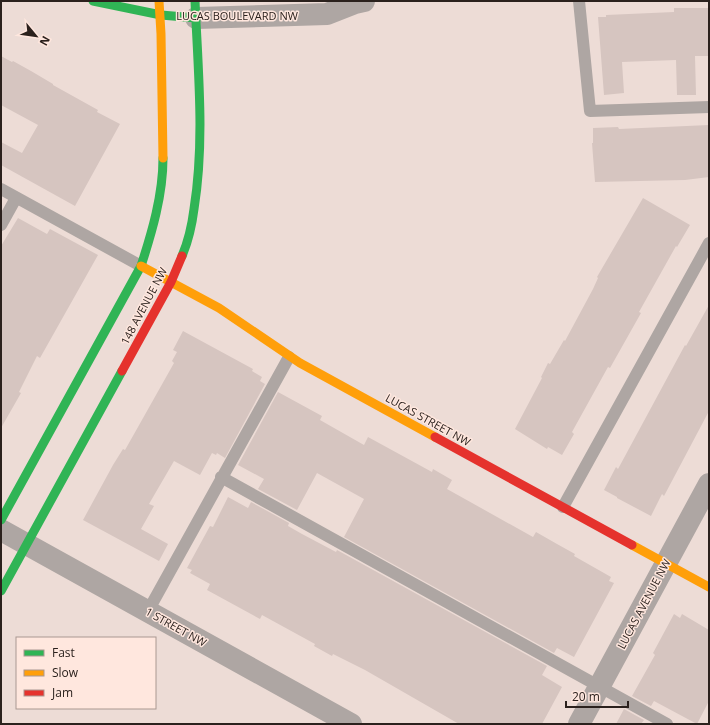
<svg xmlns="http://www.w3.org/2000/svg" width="710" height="725" font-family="'Open Sans',sans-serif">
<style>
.building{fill:#d6c5c0}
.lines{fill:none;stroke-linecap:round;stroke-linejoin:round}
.lane{stroke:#aea6a3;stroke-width:12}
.street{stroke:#aea6a3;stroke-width:22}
.fast{stroke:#30b455;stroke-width:9}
.slow{stroke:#ff9f0a;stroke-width:9}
.jam{stroke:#e5322d;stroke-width:9}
.labels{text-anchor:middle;stroke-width:3;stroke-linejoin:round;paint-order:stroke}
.street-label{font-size:11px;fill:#2b211d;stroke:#ffe7de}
</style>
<rect width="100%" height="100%" fill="#eddcd6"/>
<path class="building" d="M674 8H709V56H695L696 95H677L676 60 622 62 624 93 604 95 598 17H606V15L674 12Z
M1 56 12 62 13 61 31 71 53 84V85L98 110 97 112 120 124 75 206 1 165V142L22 153 38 125 1 105Z
M709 125V177L685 180 595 182 592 143H593V128L618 127 619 129Z
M643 198 690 225 677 247 676 246 639 312 641 313 610 368 608 367 572 432 574 434 562 455 548 447 547 449 515 429 542 378 541 377 548 363 550 364 564 340 565 341 593 289 598 278 597 277Z
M18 218 47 234 50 229 98 255 40 358 37 356 19 392 21 393 1 428V246Z
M709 305V411L664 496 662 494 651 516 617 498V497L604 490 616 467 618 469 685 345 686 346Z
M183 331 253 369 252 371 262 377 260 381 265 384 225 458 217 453 216 455 212 453 200 475 174 461 149 504 154 506 141 529 168 544 159 561 83 520 113 465 123 449 125 450 138 427 174 363 172 361 177 352 173 350Z
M278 392 322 416 320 420 364 445 368 437 432 472 433 469 452 480 447 489 533 537 536 532 557 544 575 554 574 556 611 577 609 581 614 583 574 657 557 648 554 653 344 537 364 499 317 473 297 510 258 489 264 479 238 465Z
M228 497 248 508 251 502 289 523 288 526 302 534 336 552 337 550 547 666 542 675 562 687 542 724H459L365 670 333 654 332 656 314 646 315 644 262 615 260 619 207 590 210 584 190 573 192 570 187 568 210 526 213 527Z
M674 614 680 618 682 614 709 630V701L697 724 654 701 651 706 632 696 655 655 653 653Z
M624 709 644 720 641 724H616Z"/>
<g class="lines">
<path class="lane" d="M579 1 590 111 709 107
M1 189 141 266
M1 225 16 198
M221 477 667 724
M563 507 709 243
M148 611 289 357"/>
<path class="street" d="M196 18 327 14 355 3 364 1
M1 530 351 724
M579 724 709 484"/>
<path class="fast" d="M93 1 161 15 196 18
M182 256C188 242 192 225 194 209 205 141 198 70 195 1
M1 520 141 266C152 232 163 195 163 158
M1 591 122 371"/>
<path class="slow" d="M159 1 161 34 163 158
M141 266 219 308 300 363 435 437
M632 545 709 587"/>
<path class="jam" d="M122 371 171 282 182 256
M435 437 632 545"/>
</g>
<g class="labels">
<g class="street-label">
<text x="237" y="20">LUCAS BOULEVARD NW</text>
<text transform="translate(144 306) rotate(-62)" y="4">148 AVENUE NW</text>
<text transform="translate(428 420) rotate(29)" y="4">LUCAS STREET NW</text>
<text transform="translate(644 604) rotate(-62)" y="4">LUCAS AVENUE NW</text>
<text transform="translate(176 627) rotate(29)" y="4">1 STREET NW</text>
</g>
</g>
<rect width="710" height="725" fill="none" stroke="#2b211d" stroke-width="4"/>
<rect x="16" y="637" width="140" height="72" fill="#ffe7de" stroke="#aa9891"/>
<rect x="24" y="650" width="20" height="6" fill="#30b455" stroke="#aa9891"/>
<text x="52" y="657" font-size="12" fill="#2b211d">Fast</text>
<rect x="24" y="670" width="20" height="6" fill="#ff9f0a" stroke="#aa9891"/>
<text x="52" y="677" font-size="12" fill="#2b211d">Slow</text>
<rect x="24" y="690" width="20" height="6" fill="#e5322d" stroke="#aa9891"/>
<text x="52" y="697" font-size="12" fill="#2b211d">Jam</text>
<g transform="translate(36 36) rotate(119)" stroke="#ffe7de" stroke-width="3" paint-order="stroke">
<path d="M0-3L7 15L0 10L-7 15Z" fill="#2b211d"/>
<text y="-6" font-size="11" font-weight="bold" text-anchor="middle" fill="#2b211d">N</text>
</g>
<path d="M566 701v6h62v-6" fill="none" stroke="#2b211d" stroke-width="2"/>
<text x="572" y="701" font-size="12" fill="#2b211d" stroke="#ffe7de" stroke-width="3" paint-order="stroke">20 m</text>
</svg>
